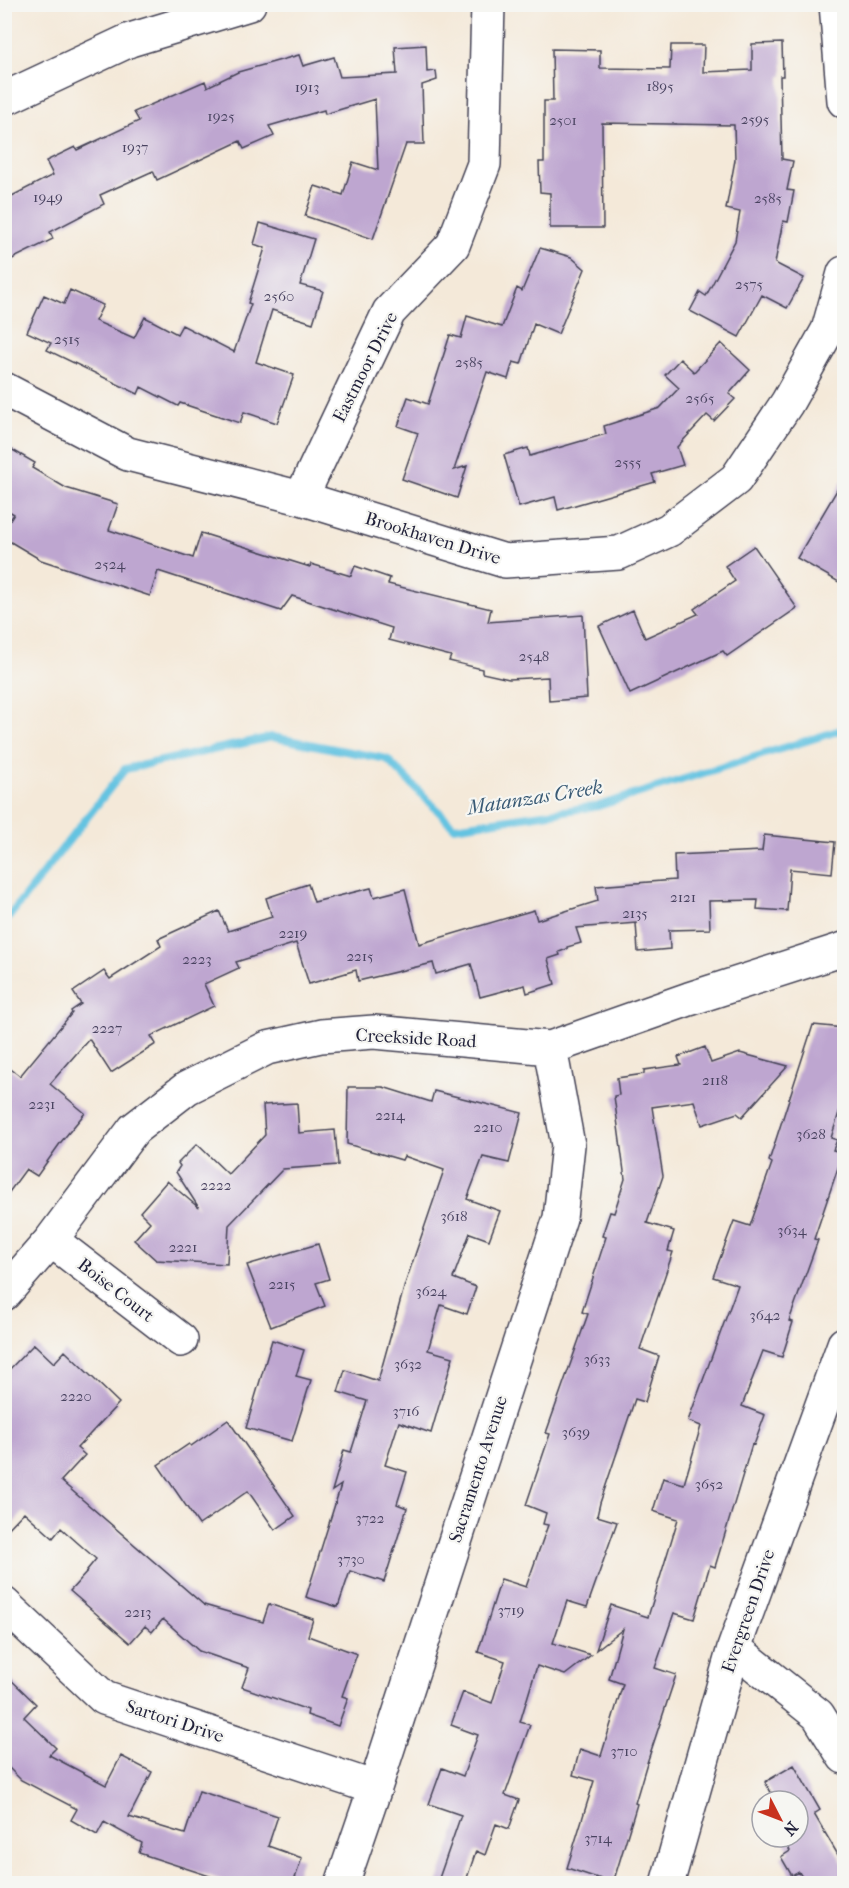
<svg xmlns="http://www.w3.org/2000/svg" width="849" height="1888" font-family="'IM FELL French Canon',serif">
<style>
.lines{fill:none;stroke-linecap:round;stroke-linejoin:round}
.stream{stroke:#63c3e1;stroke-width:8}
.building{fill:#bea6d0}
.minor-casing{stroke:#424053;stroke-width:36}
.minor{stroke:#fff;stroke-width:33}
.labels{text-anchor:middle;stroke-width:4.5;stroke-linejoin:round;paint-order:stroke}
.number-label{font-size:15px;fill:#494360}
.street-label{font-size:18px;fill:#22223b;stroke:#f6f6f2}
.water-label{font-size:20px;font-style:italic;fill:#395a75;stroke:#f6f6f2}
</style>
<rect width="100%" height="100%" fill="#f6f6f2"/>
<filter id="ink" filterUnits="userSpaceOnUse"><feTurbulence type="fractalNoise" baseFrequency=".0167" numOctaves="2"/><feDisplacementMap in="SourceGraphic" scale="12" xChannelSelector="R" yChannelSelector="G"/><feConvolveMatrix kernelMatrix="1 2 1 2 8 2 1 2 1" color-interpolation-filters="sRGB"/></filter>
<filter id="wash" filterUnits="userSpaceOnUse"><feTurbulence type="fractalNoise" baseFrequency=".008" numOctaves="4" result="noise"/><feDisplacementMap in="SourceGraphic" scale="24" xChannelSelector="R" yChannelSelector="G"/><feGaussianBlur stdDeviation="1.35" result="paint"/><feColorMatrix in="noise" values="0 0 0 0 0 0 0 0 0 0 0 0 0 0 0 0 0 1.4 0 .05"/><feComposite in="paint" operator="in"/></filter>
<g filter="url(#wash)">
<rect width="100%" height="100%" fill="#f4e9d9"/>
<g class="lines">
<path class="stream" d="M4 923 125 769 272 737 387 759 454 827 598 806 844 729"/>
</g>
<g id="blocks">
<path class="building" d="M782 43 783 76H780L782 159 793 161 787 190 794 191 788 222 783 221 775 263 804 278 787 308 762 295 739 337 690 311 700 292 706 296 735 241 740 212 726 209 735 160 734 125 602 123 603 228H550V193L540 192 539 162H544V101H553L552 49 600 50V68L670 69 671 45H704L703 72 752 70V44Z
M426 45 427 72 436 71 437 80 422 85 424 144H406L373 239 305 216 315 186 343 195 353 162 378 170 375 99 325 114 324 110 269 126 274 136 244 149 240 141 157 180 153 171 100 195 104 204 50 232 53 239 4 263V200L53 175 46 161 75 147 77 150 139 121 134 112 205 81 207 87 238 72 299 55 303 66 334 57 340 77 397 74 395 47Z
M260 223 314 239 300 285 323 291 313 323 272 310 256 362 294 375 277 423 244 412 240 423 180 403 178 406 141 387 138 394 47 350 51 343 27 332 44 295 64 304 70 290 103 305 95 321 134 338 145 317 177 334 182 325 234 352 251 304 248 303 265 248 254 244Z
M540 248 571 257 585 269 558 334 534 324 521 364 513 362 508 379 487 372 454 470 467 466 457 498 402 479 418 433 398 426 408 397 428 404 450 335 461 338 467 316 502 327 517 288 522 291Z
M721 343 750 370 729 394 735 399 714 421 707 415 677 447 683 465 652 474 655 482 558 510 555 497 519 507 504 455 528 448 530 456 606 434 604 426 660 408 679 388 665 375 680 359 694 372Z
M4 445 35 463 32 468 66 488 118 504 109 530 193 558 201 533 310 567 311 564 351 576 355 566 390 578 388 584 491 609 488 622 583 615 587 698 549 701 548 677 509 679 482 673V669L449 661 451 656 389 640 392 628 292 596 281 611 158 571 150 596 41 560 4 538V530L14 514 4 508Z
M844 478V585L797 558Z
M754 546 797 608 727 656 723 651 630 694 599 626 633 610 645 638 698 614 694 609 735 581 725 566Z
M764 835 835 842 832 873 790 869 787 911 757 909 758 900 709 901 710 929 669 930 670 949 638 952 636 923 576 928 581 943 567 947V949L559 952 560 955 548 959 555 984 527 993 525 985 480 997 471 964 436 974 433 963 358 981 356 970 309 984 296 943 236 962 239 968 204 984 214 1006 151 1036 156 1044 111 1073 89 1039 50 1084 85 1113 61 1142 37 1176 26 1169 4 1199V1064L20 1076 72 1013 71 1011 81 1004 73 992 104 971 110 979 161 946 158 939 219 911 228 931 272 917 266 898 308 884 314 902 371 888 374 897 405 889 419 944 534 910 537 920 598 901 596 886 675 880 674 855 762 851Z
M813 1025 844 1028V1097L831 1138 837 1140 833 1150 843 1153 814 1239 818 1240 789 1321 793 1322 782 1357 763 1351 742 1406 765 1415 754 1445 752 1444 715 1567 710 1565 694 1619 674 1613 655 1668 676 1675 646 1766 635 1803 637 1804 613 1883 567 1868 594 1781 573 1775 580 1749 601 1756 623 1684 609 1679 623 1629 596 1650 611 1605 648 1617 678 1519 653 1511 663 1478 684 1484 701 1426 688 1421 738 1285 713 1277 734 1221 750 1226 772 1163 769 1161Z
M705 1047 711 1063 740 1053 788 1066 742 1117 737 1113 702 1125 694 1101 652 1107 663 1176 647 1223 674 1231 668 1251 673 1252 640 1349 659 1356 645 1402 635 1399 600 1503 597 1516 617 1522 587 1607 567 1601 553 1643 591 1655 565 1675 537 1666 520 1722 530 1725 505 1795 519 1800 509 1829 496 1824 485 1855 476 1851 465 1884H437L461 1815 429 1804 442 1768 463 1776 478 1735 451 1725 463 1692 492 1703 505 1661 478 1652 501 1579 526 1587 548 1525 543 1524 546 1513 526 1505 550 1434 546 1433 588 1314 582 1312 606 1237 602 1236 610 1212 614 1213 625 1179 614 1096 619 1095 617 1078 644 1074V1070L681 1065 678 1057Z
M348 1087H383L431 1102 434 1091 522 1113 509 1163 483 1157 467 1199 500 1211 489 1240 470 1233 453 1278 476 1287 467 1314 441 1305 428 1350 453 1357 431 1433 399 1422 385 1465 407 1472 397 1504 407 1508 384 1582 350 1571 338 1607 306 1597 341 1485 332 1491 344 1450 351 1452 367 1401 338 1392 345 1370 378 1381 405 1284 444 1170 404 1156 402 1160 347 1144Z
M297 1103 299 1133 335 1130 338 1165 283 1169 229 1225 227 1264 156 1260 134 1240 150 1222 140 1212 167 1181 199 1208 176 1172 180 1166 178 1163 197 1144 228 1174 265 1135 263 1105Z
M318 1244 329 1279 316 1283 325 1306 271 1327 247 1265Z
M272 1340 304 1350 296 1376 311 1380 292 1441 246 1428Z
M34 1344 54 1363 65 1351 119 1403 77 1448 85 1455 61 1481 204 1605 263 1622 269 1604 313 1619 308 1636 357 1654 342 1696 348 1698 338 1726 307 1715 308 1710 242 1687 249 1668 199 1651 163 1619 152 1632 145 1626 130 1643 70 1591 88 1571 87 1570 96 1559 61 1528 53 1538 24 1512 4 1533V1375Z
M228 1420 295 1516 275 1530 248 1491 199 1525 158 1465 189 1444 191 1446Z
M4 1673 36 1704 24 1717 56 1748 49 1755 106 1785 121 1756 152 1772 129 1817 185 1834 199 1791 278 1816 268 1846 302 1858 293 1884H234L139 1853 142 1843 104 1822 97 1835 71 1820 77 1809 21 1780 4 1763Z
M794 1765 820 1810 814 1814 844 1865V1884H806L799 1872 792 1876 781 1857 790 1851 782 1837H798V1801H762V1803L761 1801 772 1794 765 1782Z"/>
</g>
</g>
<g filter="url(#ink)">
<use href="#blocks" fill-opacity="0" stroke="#424053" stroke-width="1.5"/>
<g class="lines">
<defs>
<path id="minor" d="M836 4 844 101
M4 99 130 40 249 4
M4 389 128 454 301 498 505 561 619 553 669 530 736 479 787 403 828 330 844 273
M301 498 389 312 453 245 484 164 488 4
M51 1240 181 1340
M4 1294 51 1240 134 1129 187 1088 267 1048 321 1036 374 1032 550 1048 689 999 844 949
M4 1604 104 1698 375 1788
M734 1648 818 1715 844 1757
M342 1884 375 1788 560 1218 568 1145 550 1048
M667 1884 734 1648 844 1344"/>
</defs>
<use href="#minor" class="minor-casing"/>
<use href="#minor" class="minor"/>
</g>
</g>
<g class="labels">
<g class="number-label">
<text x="660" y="91">1895</text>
<text x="307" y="92">1913</text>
<text x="221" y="121">1925</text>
<text x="755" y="124">2595</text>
<text x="563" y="125">2501</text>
<text x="135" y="152">1937</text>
<text x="48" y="202">1949</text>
<text x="768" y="203">2585</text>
<text x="749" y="289">2575</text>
<text x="279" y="301">2560</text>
<text x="67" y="344">2515</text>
<text x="469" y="367">2585</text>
<text x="700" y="403">2565</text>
<text x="628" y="467">2555</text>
<text x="110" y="569">2524</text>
<text x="534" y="661">2548</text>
<text x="683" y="902">2121</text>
<text x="635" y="918">2135</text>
<text x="293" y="938">2219</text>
<text x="360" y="961">2215</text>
<text x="197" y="964">2223</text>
<text x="107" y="1033">2227</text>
<text x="715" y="1085">2118</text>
<text x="42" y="1109">2231</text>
<text x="390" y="1120">2214</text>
<text x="488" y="1132">2210</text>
<text x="811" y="1139">3628</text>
<text x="216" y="1190">2222</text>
<text x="454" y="1221">3618</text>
<text x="792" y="1235">3634</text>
<text x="183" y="1252">2221</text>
<text x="282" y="1289">2215</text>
<text x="431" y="1296">3624</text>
<text x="765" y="1320">3642</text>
<text x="597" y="1364">3633</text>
<text x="408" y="1369">3632</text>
<text x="76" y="1401">2220</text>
<text x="406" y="1416">3716</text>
<text x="576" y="1437">3639</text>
<text x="709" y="1489">3652</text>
<text x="370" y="1523">3722</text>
<text x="351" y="1564">3730</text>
<text x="511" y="1615">3719</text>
<text x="138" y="1617">2213</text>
<text x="624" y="1756">3710</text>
<text x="598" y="1843">3714</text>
</g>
<g class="street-label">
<text transform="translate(365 367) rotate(-63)" y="6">Eastmoor Drive</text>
<text transform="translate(433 538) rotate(17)" y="6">Brookhaven Drive</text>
<text transform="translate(416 1038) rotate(3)" y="6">Creekside Road</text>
<text transform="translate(116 1290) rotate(38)" y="6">Boise Court</text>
<text transform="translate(478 1469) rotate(-72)" y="6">Sacramento Avenue</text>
<text transform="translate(748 1611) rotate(-71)" y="6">Evergreen Drive</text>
<text transform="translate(175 1721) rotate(18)" y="6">Sartori Drive</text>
</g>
<g class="water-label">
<text transform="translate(535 797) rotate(-9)" y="7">Matanzas Creek</text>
</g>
</g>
<rect width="849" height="1888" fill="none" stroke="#f6f6f2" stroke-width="24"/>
<g transform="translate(780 1819) rotate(132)"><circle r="28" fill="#f6f6f2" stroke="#a1a1a9" stroke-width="1.5"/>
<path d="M0-4.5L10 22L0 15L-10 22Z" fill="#c8321e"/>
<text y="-9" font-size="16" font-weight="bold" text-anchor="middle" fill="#22223b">N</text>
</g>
</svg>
